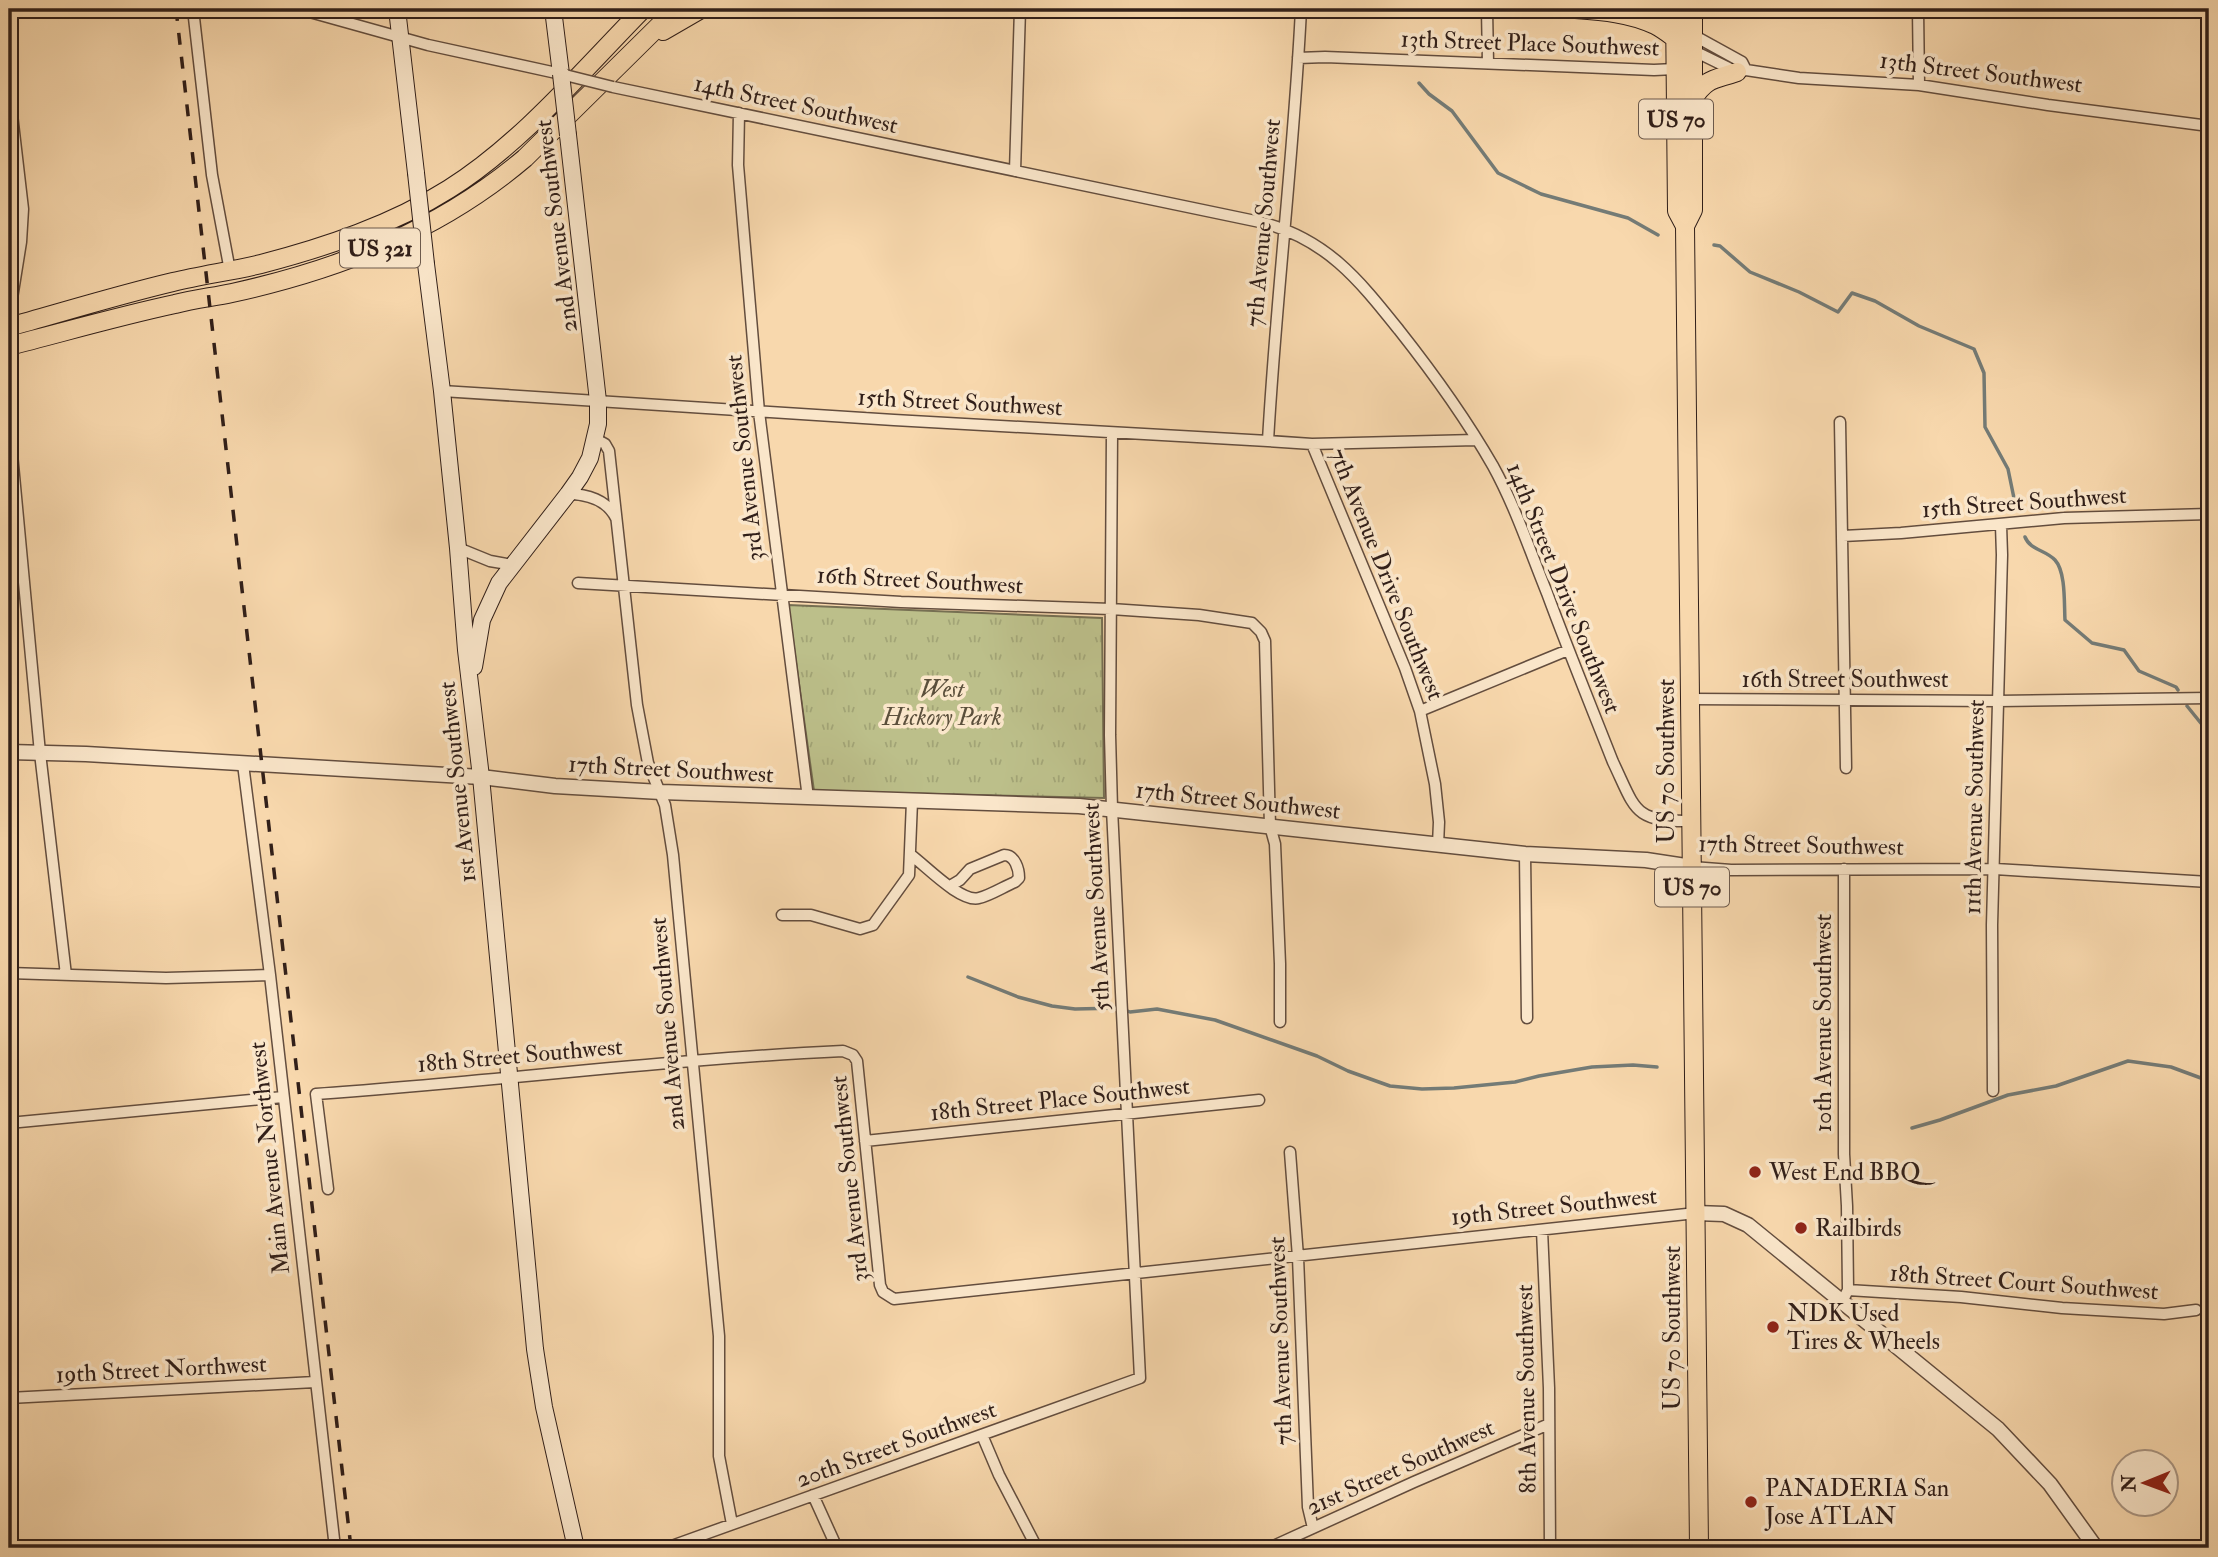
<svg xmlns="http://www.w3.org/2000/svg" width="2218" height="1557" font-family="'IM FELL Double Pica',serif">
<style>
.park{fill:url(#park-tufts);stroke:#766f52;stroke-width:2}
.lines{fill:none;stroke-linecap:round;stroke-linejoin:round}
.stream{stroke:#747b76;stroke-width:3.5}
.minor-casing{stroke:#634d3e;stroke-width:13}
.tertiary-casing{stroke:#634d3e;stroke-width:17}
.secondary-casing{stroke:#311f19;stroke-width:18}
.primary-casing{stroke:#311f19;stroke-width:20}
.trunk-casing{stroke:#311f19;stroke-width:20}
.minor{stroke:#fae6ca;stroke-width:10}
.tertiary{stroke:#fae6ca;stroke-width:14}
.secondary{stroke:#fae6ca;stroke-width:16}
.primary{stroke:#f8d8ad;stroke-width:18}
.trunk{stroke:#f8d8ad;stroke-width:18}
.rail{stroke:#311f19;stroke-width:3.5;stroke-dasharray:12 12;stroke-linecap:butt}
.minor-bridge-casing{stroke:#634d3e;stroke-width:13;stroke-linecap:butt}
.secondary-bridge-casing{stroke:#311f19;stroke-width:18;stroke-linecap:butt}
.minor-bridge{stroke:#fae6ca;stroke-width:10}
.secondary-bridge{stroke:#fae6ca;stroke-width:16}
.poi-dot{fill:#8f2418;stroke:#fae6ca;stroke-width:2.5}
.labels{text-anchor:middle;stroke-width:7;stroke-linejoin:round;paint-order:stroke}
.shield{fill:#fae6ca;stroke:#6d5b4e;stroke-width:2}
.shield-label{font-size:23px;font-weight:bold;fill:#311f19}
.street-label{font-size:24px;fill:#311f19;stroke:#fae6ca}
.park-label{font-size:24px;font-style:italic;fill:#5b4f3b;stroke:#fae6ca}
.poi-label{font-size:24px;fill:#311f19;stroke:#fae6ca;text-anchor:start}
</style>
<defs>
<pattern id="park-tufts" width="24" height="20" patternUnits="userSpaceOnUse" patternTransform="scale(1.75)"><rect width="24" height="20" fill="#bcbf8a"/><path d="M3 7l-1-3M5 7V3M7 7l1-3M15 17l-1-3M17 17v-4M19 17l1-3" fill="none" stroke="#a2a476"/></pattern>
</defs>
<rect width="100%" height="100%" fill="#f8d8ad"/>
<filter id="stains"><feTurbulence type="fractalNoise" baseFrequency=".00286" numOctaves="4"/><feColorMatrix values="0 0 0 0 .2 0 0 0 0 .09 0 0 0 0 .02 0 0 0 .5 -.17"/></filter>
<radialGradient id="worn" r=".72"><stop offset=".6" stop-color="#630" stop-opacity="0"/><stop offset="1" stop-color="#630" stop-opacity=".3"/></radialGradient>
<path class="park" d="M788 605 1102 618 1104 798 814 791Z"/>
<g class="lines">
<path class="stream" d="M1419 83 1429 94 1452 111 1498 173 1541 194 1628 218 1658 235
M1714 245 1720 246 1750 272 1799 292 1838 312 1852 293 1875 301 1919 326 1974 349 1984 373 1985 427 2008 469 2016 508
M2025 537C2030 550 2046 550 2055 560 2066 572 2064 604 2065 620L2092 643 2124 650 2139 671 2176 687 2178 690
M2187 706 2204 727 2209 737
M968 977 1018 997 1052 1006 1075 1009 1120 1008 1130 1012 1157 1009 1215 1020 1317 1056 1348 1071 1390 1086 1422 1089 1454 1088 1515 1082 1539 1076 1592 1067 1633 1065 1657 1067
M1912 1128 1940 1120 2008 1095 2056 1086 2128 1061 2171 1067 2209 1081"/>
<defs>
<path id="minor" d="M193 9 212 175 230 271
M299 9 428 45 561 74
M1487 9 1488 63
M1918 9 1919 85
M1693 35 1742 62 1746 70
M1692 50 1737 72 1746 70 1799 78 1919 85 2048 105 2209 126
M1298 58 1325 57 1654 70 1675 69
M613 87 1260 222C1326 238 1359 280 1399 330 1433 373 1466 419 1493 466 1515 506 1530 551 1547 593 1568 650 1591 706 1613 762 1636 810 1633 822 1691 821
M9 89 23 209 21 242 9 317
M739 113 738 165 759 412 808 798
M1015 171 1020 9
M442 391 894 420 1268 441 1312 444 1476 440
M9 422 40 753 66 975
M1840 422 1846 768
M596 439 605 444 609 451 637 705 648 763 665 805 673 855 719 1336V1456L732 1524
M1268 441C1276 297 1294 153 1301 9
M1312 444 1405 668 1420 711 1435 784 1439 822 1438 845
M568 494C587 494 607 500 616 518
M1843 536 1901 533 2064 518 2209 514
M458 548 490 561 513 565
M578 583 901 602 1111 609 1199 615 1252 623 1261 632 1265 641 1270 826 1275 844 1280 964V1022
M1690 699 1998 701 2209 698
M1420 711 1568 650
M243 764 270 975 335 1548
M1525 854 1527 1018
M911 855C926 866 961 903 979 898 991 895 1003 887 1015 882L1019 878C1019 869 1015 855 1004 855L970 869 960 880 950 886
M1692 867 1731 870 1995 869 2209 882
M782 915H811L860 929 873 925 909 875 912 801
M9 973 166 978 270 975
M1993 1091 1992 925 2002 555 2001 525
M9 1123 283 1097
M865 1141 1259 1100
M1290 1152 1298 1257 1308 1507 1313 1528
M328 1189 316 1094C492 1082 667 1059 843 1051L853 1055 857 1061 880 1285 883 1292 894 1299 1696 1213
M1542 1230 1549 1388 1550 1548
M1848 1290 1961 1297 2062 1308 2164 1314 2196 1310
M1842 1302 1848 1290 1847 1206 1844 1154V869
M9 1398 315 1382
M982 1435 999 1475 1037 1548
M813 1495 837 1548
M666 1548 1140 1378 1112 809 1110 735 1112 433
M1269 1548 1414 1482 1549 1424"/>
<path id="tertiary" d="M9 752 86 754 481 777 555 786 661 792 1079 806 1525 854 1646 860 1692 867
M1696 1213 1724 1214 1748 1225 1998 1429 2050 1484 2096 1548"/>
<path id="secondary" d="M397 9 416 173
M553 9 561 74
M426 264 442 391 458 548 466 650 481 777 535 1349 544 1407 576 1548
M474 667 482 620 499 583 568 494 580 477 590 458 598 424V401L568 135"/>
<path id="primary" d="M1575 9C1602 11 1630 13 1655 25 1665 30 1674 38 1683 44
M1651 9 1681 27
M1675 9 1677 211 1685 226
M1693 9V210L1685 226 1699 1548
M1693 99C1707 77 1715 80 1737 72"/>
<path id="trunk" d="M663 31 701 9
M9 327C63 312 118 295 173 282 202 275 232 271 261 264 326 247 392 225 449 189 521 144 583 70 643 9
M9 346C64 332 119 316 175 304 194 299 213 297 232 293 341 269 440 230 525 158L676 9"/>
</defs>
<use href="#minor" class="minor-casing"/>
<use href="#tertiary" class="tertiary-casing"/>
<use href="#secondary" class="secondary-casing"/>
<use href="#primary" class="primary-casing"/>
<use href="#trunk" class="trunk-casing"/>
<use href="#minor" class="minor"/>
<use href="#tertiary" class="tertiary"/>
<use href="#secondary" class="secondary"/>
<use href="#primary" class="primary"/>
<use href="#trunk" class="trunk"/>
<path class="rail" d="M176 9 351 1548"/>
<defs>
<path id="minor-bridge" d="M561 74 613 87"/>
<path id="secondary-bridge" d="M561 74 568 135
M416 173 426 264"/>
</defs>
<use href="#minor-bridge" class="minor-bridge-casing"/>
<use href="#secondary-bridge" class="secondary-bridge-casing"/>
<use href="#minor-bridge" class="minor-bridge"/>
<use href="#secondary-bridge" class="secondary-bridge"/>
</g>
<g class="poi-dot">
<circle cx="1755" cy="1172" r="7"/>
<circle cx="1801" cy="1228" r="7"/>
<circle cx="1773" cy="1327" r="7"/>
<circle cx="1751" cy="1502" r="7"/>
</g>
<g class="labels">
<g class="shield">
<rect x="1639" y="99.5" width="74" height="39" rx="5"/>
<rect x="340" y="228.5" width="80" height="39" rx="5"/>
<rect x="1655" y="867.5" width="74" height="39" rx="5"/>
</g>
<g class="shield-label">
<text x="1676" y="127">US 70</text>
<text x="380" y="256">US 321</text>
<text x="1692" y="895">US 70</text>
</g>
<g class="street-label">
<text transform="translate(1530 43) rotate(2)" y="8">13th Street Place Southwest</text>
<text transform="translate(1981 72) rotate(7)" y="8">13th Street Southwest</text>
<text transform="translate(796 104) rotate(12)" y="8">14th Street Southwest</text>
<text transform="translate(1263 223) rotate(-85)" y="8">7th Avenue Southwest</text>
<text transform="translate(556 226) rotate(-97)" y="8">2nd Avenue Southwest</text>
<text transform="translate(960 402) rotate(3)" y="8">15th Street Southwest</text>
<text transform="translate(744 458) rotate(-96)" y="8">3rd Avenue Southwest</text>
<text transform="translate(2024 502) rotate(-4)" y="8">15th Street Southwest</text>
<text transform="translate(1387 574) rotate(68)" y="8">7th Avenue Drive Southwest</text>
<text transform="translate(920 580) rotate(3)" y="8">16th Street Southwest</text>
<text transform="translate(1564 588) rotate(68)" y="8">14th Street Drive Southwest</text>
<text x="1845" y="687">16th Street Southwest</text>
<text transform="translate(1666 761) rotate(-90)" y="8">US 70 Southwest</text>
<text transform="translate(671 769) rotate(3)" y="8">17th Street Southwest</text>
<text transform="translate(457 782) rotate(-96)" y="8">1st Avenue Southwest</text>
<text transform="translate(1238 800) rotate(6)" y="8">17th Street Southwest</text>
<text transform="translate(1974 807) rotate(-89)" y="8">11th Avenue Southwest</text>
<text transform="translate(1801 845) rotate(1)" y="8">17th Street Southwest</text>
<text transform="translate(1096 907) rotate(-93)" y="8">5th Avenue Southwest</text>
<text transform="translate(1823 1023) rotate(-90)" y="8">10th Avenue Southwest</text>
<text transform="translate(667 1024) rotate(-95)" y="8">2nd Avenue Southwest</text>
<text transform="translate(520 1055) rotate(-5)" y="8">18th Street Southwest</text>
<text transform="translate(1060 1099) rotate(-6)" y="8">18th Street Place Southwest</text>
<text transform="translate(269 1158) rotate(-96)" y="8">Main Avenue Northwest</text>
<text transform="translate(849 1179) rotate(-96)" y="8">3rd Avenue Southwest</text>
<text transform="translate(1554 1206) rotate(-6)" y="8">19th Street Southwest</text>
<text transform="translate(2024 1282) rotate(4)" y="8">18th Street Court Southwest</text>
<text transform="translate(1672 1328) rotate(-90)" y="8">US 70 Southwest</text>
<text transform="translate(1280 1341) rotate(-92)" y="8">7th Avenue Southwest</text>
<text transform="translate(161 1369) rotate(-3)" y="8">19th Street Northwest</text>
<text transform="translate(1526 1389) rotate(-91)" y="8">8th Avenue Southwest</text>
<text transform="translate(896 1444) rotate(-20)" y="8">20th Street Southwest</text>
<text transform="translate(1400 1467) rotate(-24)" y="8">21st Street Southwest</text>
</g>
<g class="park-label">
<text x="942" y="697">West<tspan x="942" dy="28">Hickory Park</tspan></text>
</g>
<g class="poi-label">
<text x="1769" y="1180">West End BBQ</text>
<text x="1815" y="1236">Railbirds</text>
<text x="1787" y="1321">NDK Used<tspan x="1787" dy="28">Tires &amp; Wheels</tspan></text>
<text x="1765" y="1496">PANADERIA San<tspan x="1765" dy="28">Jose ATLAN</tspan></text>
</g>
</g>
<rect width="2218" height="1557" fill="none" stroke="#f8d8ad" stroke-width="35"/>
<rect x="10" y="10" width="2197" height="1536" fill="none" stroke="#311f19" stroke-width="3.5"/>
<rect x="18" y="18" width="2183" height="1522" fill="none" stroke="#311f19" stroke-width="2"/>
<g transform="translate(2145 1483) rotate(269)"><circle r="33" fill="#fae6ca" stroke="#aa9683" stroke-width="2"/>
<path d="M0-5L12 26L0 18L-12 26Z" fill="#8f2418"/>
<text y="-10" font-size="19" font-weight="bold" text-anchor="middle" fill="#311f19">N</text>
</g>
<rect width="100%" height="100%" filter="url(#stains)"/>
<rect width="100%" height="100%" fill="url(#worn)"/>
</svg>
